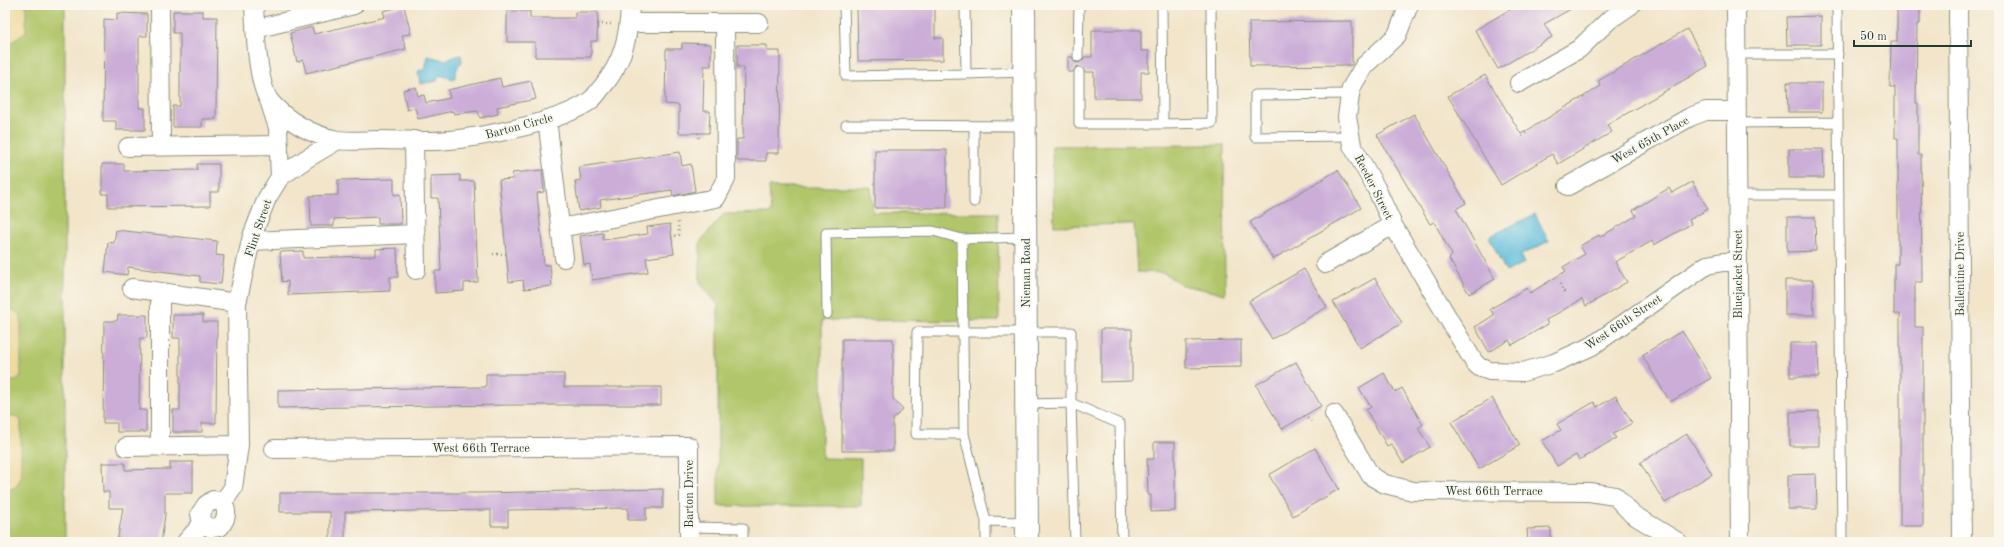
<svg xmlns="http://www.w3.org/2000/svg" width="2004" height="547" font-family="'Old Standard TT',serif">
<style>
.green{fill:#b1c66b;stroke:#688250}
.sand{fill:#eeda9e;stroke:#868c69}
.water{fill:#5ebddc;stroke:#3e7d88}
.building{fill:#cbadd8}
.lines{fill:none;stroke-linecap:round;stroke-linejoin:round}
.lane-casing{stroke:#88917f;stroke-width:11}
.street-casing{stroke:#88917f;stroke-width:20}
.secondary-casing{stroke:#88917f;stroke-width:24}
.path{stroke:#88917f;stroke-width:2.5;stroke-dasharray:1 3;stroke-linecap:butt}
.lane{stroke:#fff;stroke-width:9}
.street{stroke:#fff;stroke-width:18}
.secondary{stroke:#fff;stroke-width:22}
.labels{text-anchor:middle;stroke-width:3.5;stroke-linejoin:round;paint-order:stroke}
.street-label{font-size:12px;fill:#1f3d34;stroke:#fbf7ec}
</style>
<rect width="100%" height="100%" fill="#fbf7ec"/>
<filter id="ink" filterUnits="userSpaceOnUse"><feTurbulence type="fractalNoise" baseFrequency=".025" numOctaves="2"/><feDisplacementMap in="SourceGraphic" scale="8" xChannelSelector="R" yChannelSelector="G"/><feConvolveMatrix kernelMatrix="1 2 1 2 8 2 1 2 1" color-interpolation-filters="sRGB"/></filter>
<filter id="wash" filterUnits="userSpaceOnUse"><feTurbulence type="fractalNoise" baseFrequency=".012" numOctaves="4" result="noise"/><feDisplacementMap in="SourceGraphic" scale="16" xChannelSelector="R" yChannelSelector="G"/><feGaussianBlur stdDeviation="0.9" result="paint"/><feColorMatrix in="noise" values="0 0 0 0 0 0 0 0 0 0 0 0 0 0 0 0 0 1.4 0 .05"/><feComposite in="paint" operator="in"/></filter>
<g filter="url(#wash)">
<rect width="100%" height="100%" fill="#f2e5ca"/>
<path class="green" d="M5 5H65V542H5Z
M1224 145 1225 294 1182 285 1164 273 1137 272 1134 224 1054 226 1052 146Z
M769 187H871L873 213H998L999 321 822 320V458L861 459V506H718V305L700 283V242L724 214 771 213Z"/>
<path class="sand" d="M5 5H26V33L5 46Z
M5 305 21 315V375L16 381H5Z
M5 416H16L21 421V477L16 487 5 491Z"/>
<path class="water" d="M461 55 462 62 458 66 454 79 439 75 437 81 420 84 418 71 425 69 428 56 444 60Z
M1535 214 1549 241 1521 255 1524 263 1506 272 1489 237Z"/>
<g id="blocks">
<path class="building" d="M857 5H935V38H943V60L858 61Z
M1518 5H1578L1544 24 1552 37 1498 69 1475 30Z
M1897 5H1920V24H1917L1916 103H1918V155H1921L1922 282H1915V327H1923V526H1900V314H1894V264H1898V138H1895V87H1890L1891 42H1897Z
M404 6 411 34 402 35 406 49 306 73 303 60 297 62 290 33 312 27 314 34 385 17 383 11Z
M173 11H203V17H217L216 119H202V127H173V106H180V33H173Z
M507 11H530V18H575V12H598L597 41H591V57H535V42H507Z
M117 13 147 14V36H139V108H145V130H116V121H103L104 19 117 20Z
M1821 16V45H1787L1786 17Z
M1352 21V65L1250 66 1249 22Z
M1687 29 1708 66 1607 125 1612 132 1558 164 1552 154 1501 185 1448 96 1485 75 1521 134 1601 86 1598 81Z
M1092 30H1141V51H1149V72H1141V98H1094V72H1085L1079 66 1076 67 1073 72H1068V57H1072L1075 62 1078 63 1083 60 1084 57H1092Z
M682 43 711 44V66H704L703 111H710L709 133H679V105L665 104 666 49H682Z
M737 45H767V51H780L779 153H766V161H737V139H743L744 67H737Z
M500 78 502 87 531 81 536 99 497 107 498 114 480 118 478 111 454 114 453 111 418 119 415 108 407 110 403 90 416 87 418 96 424 95 426 103 450 98 448 90Z
M1787 83H1822V112H1788Z
M1414 114 1466 203 1456 209 1495 279 1469 294 1449 259 1452 255 1434 222 1430 224 1377 135Z
M1789 149H1823L1824 178H1789Z
M875 150H947V208H875Z
M680 152 682 166 691 164 695 191 673 196 672 190 600 200 601 207 579 211 575 181 581 180 579 167Z
M102 164H124V171L197 170V164H219V192H210V206L108 207V194H102Z
M542 170 544 192 537 193 544 265H550L552 286 524 289 523 280 509 282 499 180 513 179 512 173Z
M1338 170 1361 208 1273 259 1250 222Z
M460 175V181H474L478 282 464 283V291L435 293V271H441L438 198H431V176Z
M394 179V195L400 194 401 224H378V217L334 219V226H311L310 196 338 195V180Z
M1692 182 1708 209 1689 220 1691 224 1654 245 1652 241 1615 262 1627 282 1586 306 1582 299 1546 320 1548 324 1512 345 1509 340 1489 352 1475 327 1494 315 1490 309 1527 288 1530 293 1566 271 1563 267 1585 254 1580 246 1599 235 1600 237 1636 216 1633 210 1669 188 1672 193Z
M1787 217H1815L1816 251 1787 252Z
M670 224 674 254 646 258 648 272 592 280 590 264 584 265 580 236 603 233V240L648 234 647 227Z
M116 230 217 241 216 255 224 256 221 284 200 282V276L128 267 127 275 105 272 108 242 114 243Z
M397 248 398 277H390V291L288 295V281L282 282 280 252 303 251V258L376 256V249Z
M1304 269 1327 307 1272 339 1249 301Z
M1375 278 1402 323 1360 348 1333 302Z
M1785 280H1813L1814 315H1785Z
M118 315H147V338H140L139 410H146V432H117V423H103L104 321H117Z
M173 315H203V322H217L216 423H202V432H173V410H180V338H173Z
M1101 329H1132V381L1101 382Z
M1682 331 1711 378 1670 402 1642 355Z
M842 339H893V399L903 410 893 419V451H842Z
M1241 340V367L1186 368V341Z
M1790 343H1818L1819 377H1790Z
M1296 362 1321 406 1282 429 1256 385Z
M1384 373 1395 392 1402 388 1423 425 1418 428 1430 447 1403 463 1391 444 1387 446 1366 410 1371 407 1359 388Z
M486 374H564V387H661V405H514L278 408V390L486 387Z
M1616 396 1632 423 1613 434 1616 438 1579 460 1576 455 1557 466 1542 441 1561 430 1557 424 1594 402 1597 407Z
M1492 398 1520 445 1479 469 1451 422Z
M1819 411V446H1790V412Z
M1687 434 1712 474 1665 503 1640 463Z
M1154 442H1175V511L1151 512V495H1148L1147 459H1154Z
M1315 448 1339 489 1293 516 1269 475Z
M170 462H193V493H165V515L161 542H117L123 508H109V492H103L102 463H125V470L170 469Z
M1816 474 1817 509H1788V475Z
M663 489V508H646V520H628V508L508 510V526H491V510L345 512V542H330V512H280V493H481Z
M1551 528V542H1528L1527 529Z"/>
</g>
</g>
<g filter="url(#ink)">
<use href="#blocks" fill-opacity="0" stroke="#88917f" stroke-width="1"/>
<g class="lines">
<defs>
<path id="lane" d="M844 5 846 76 966 74 965 5
M1837 5 1842 542
M1737 54H1838
M1078 57 1079 5
M1079 72V124H1163L1162 5
M966 74 1024 72
M1350 94 1255 95V137L1350 136
M1737 123 1838 122
M1163 124 1212 123 1211 5
M846 125 1025 126
M1738 195H1839
M974 202V126
M1025 237 962 239 964 434H916L917 332C968 332 1019 332 1071 332V403L1120 424 1122 542
M827 314 826 233 933 231 962 239
M1026 404 1071 403 1075 542
M964 434 986 521 1027 522
M689 527 743 528V542
M986 542V521"/>
<path id="street" d="M160 5 161 146
M254 5C255 27 257 82 269 100 285 120 313 136 338 140 352 142 367 140 380 140 398 140 415 141 432 141 470 140 562 123 591 100 596 96 599 90 603 86 623 62 629 36 630 5
M1409 5 1397 35 1364 66 1351 88 1347 117 1352 145 1376 188 1393 225 1474 362 1479 367 1490 371 1523 372 1554 363 1592 346 1707 265 1723 262H1738
M1736 5 1740 542
M1958 5 1962 542
M629 23H759
M255 29 354 5
M1519 83 1579 49 1609 20 1631 5
M269 100 278 128 280 177
M547 119 564 258
M414 140 416 270
M128 147 279 145
M1568 186 1690 117 1706 111H1737
M560 228 716 198 726 179 725 23
M251 241 416 234
M1325 264 1393 225
M132 288 237 303
M160 292V447
M1334 414 1371 476 1385 484 1413 491 1589 492 1615 496 1632 514 1678 542
M126 447 239 445
M274 449 689 446V542
M202 524 211 528 220 527C227 518 228 512 223 502
M186 542 202 524 200 514 206 505 213 500 223 502 233 488 239 445 237 303 252 236 267 198 280 177 306 159 338 140"/>
<path id="secondary" d="M1024 5 1027 542"/>
</defs>
<use href="#lane" class="lane-casing"/>
<use href="#street" class="street-casing"/>
<use href="#secondary" class="secondary-casing"/>
<path class="path" d="M598 24H613
M698 133 699 139
M1522 136 1527 132
M671 237 679 235 678 222
M493 254H507
M1560 284 1565 293
M1304 416 1311 421"/>
<use href="#lane" class="lane"/>
<use href="#street" class="street"/>
<use href="#secondary" class="secondary"/>
</g>
</g>
<g class="labels">
<g class="street-label">
<text transform="translate(519 126) rotate(-15)" y="4">Barton Circle</text>
<text transform="translate(1650 140) rotate(-29)" y="4">West 65th Place</text>
<text transform="translate(1374 187) rotate(63)" y="4">Reeder Street</text>
<text transform="translate(258 228) rotate(-71)" y="4">Flint Street</text>
<text transform="translate(1026 273) rotate(-90)" y="4">Nieman Road</text>
<text transform="translate(1738 274) rotate(-90)" y="4">Bluejacket Street</text>
<text transform="translate(1960 274) rotate(-90)" y="4">Ballentine Drive</text>
<text transform="translate(1623 322) rotate(-34)" y="4">West 66th Street</text>
<text x="481" y="452">West 66th Terrace</text>
<text x="1494" y="495">West 66th Terrace</text>
<text transform="translate(689 494) rotate(-90)" y="4">Barton Drive</text>
</g>
</g>
<rect width="2004" height="547" fill="none" stroke="#fbf7ec" stroke-width="20"/>
<path d="M1854 40v6h117v-6" fill="none" stroke="#1f3d34" stroke-width="2"/>
<text x="1860" y="40" font-size="12" fill="#1f3d34" stroke="#fbf7ec" stroke-width="3" paint-order="stroke">50 m</text>
</svg>
